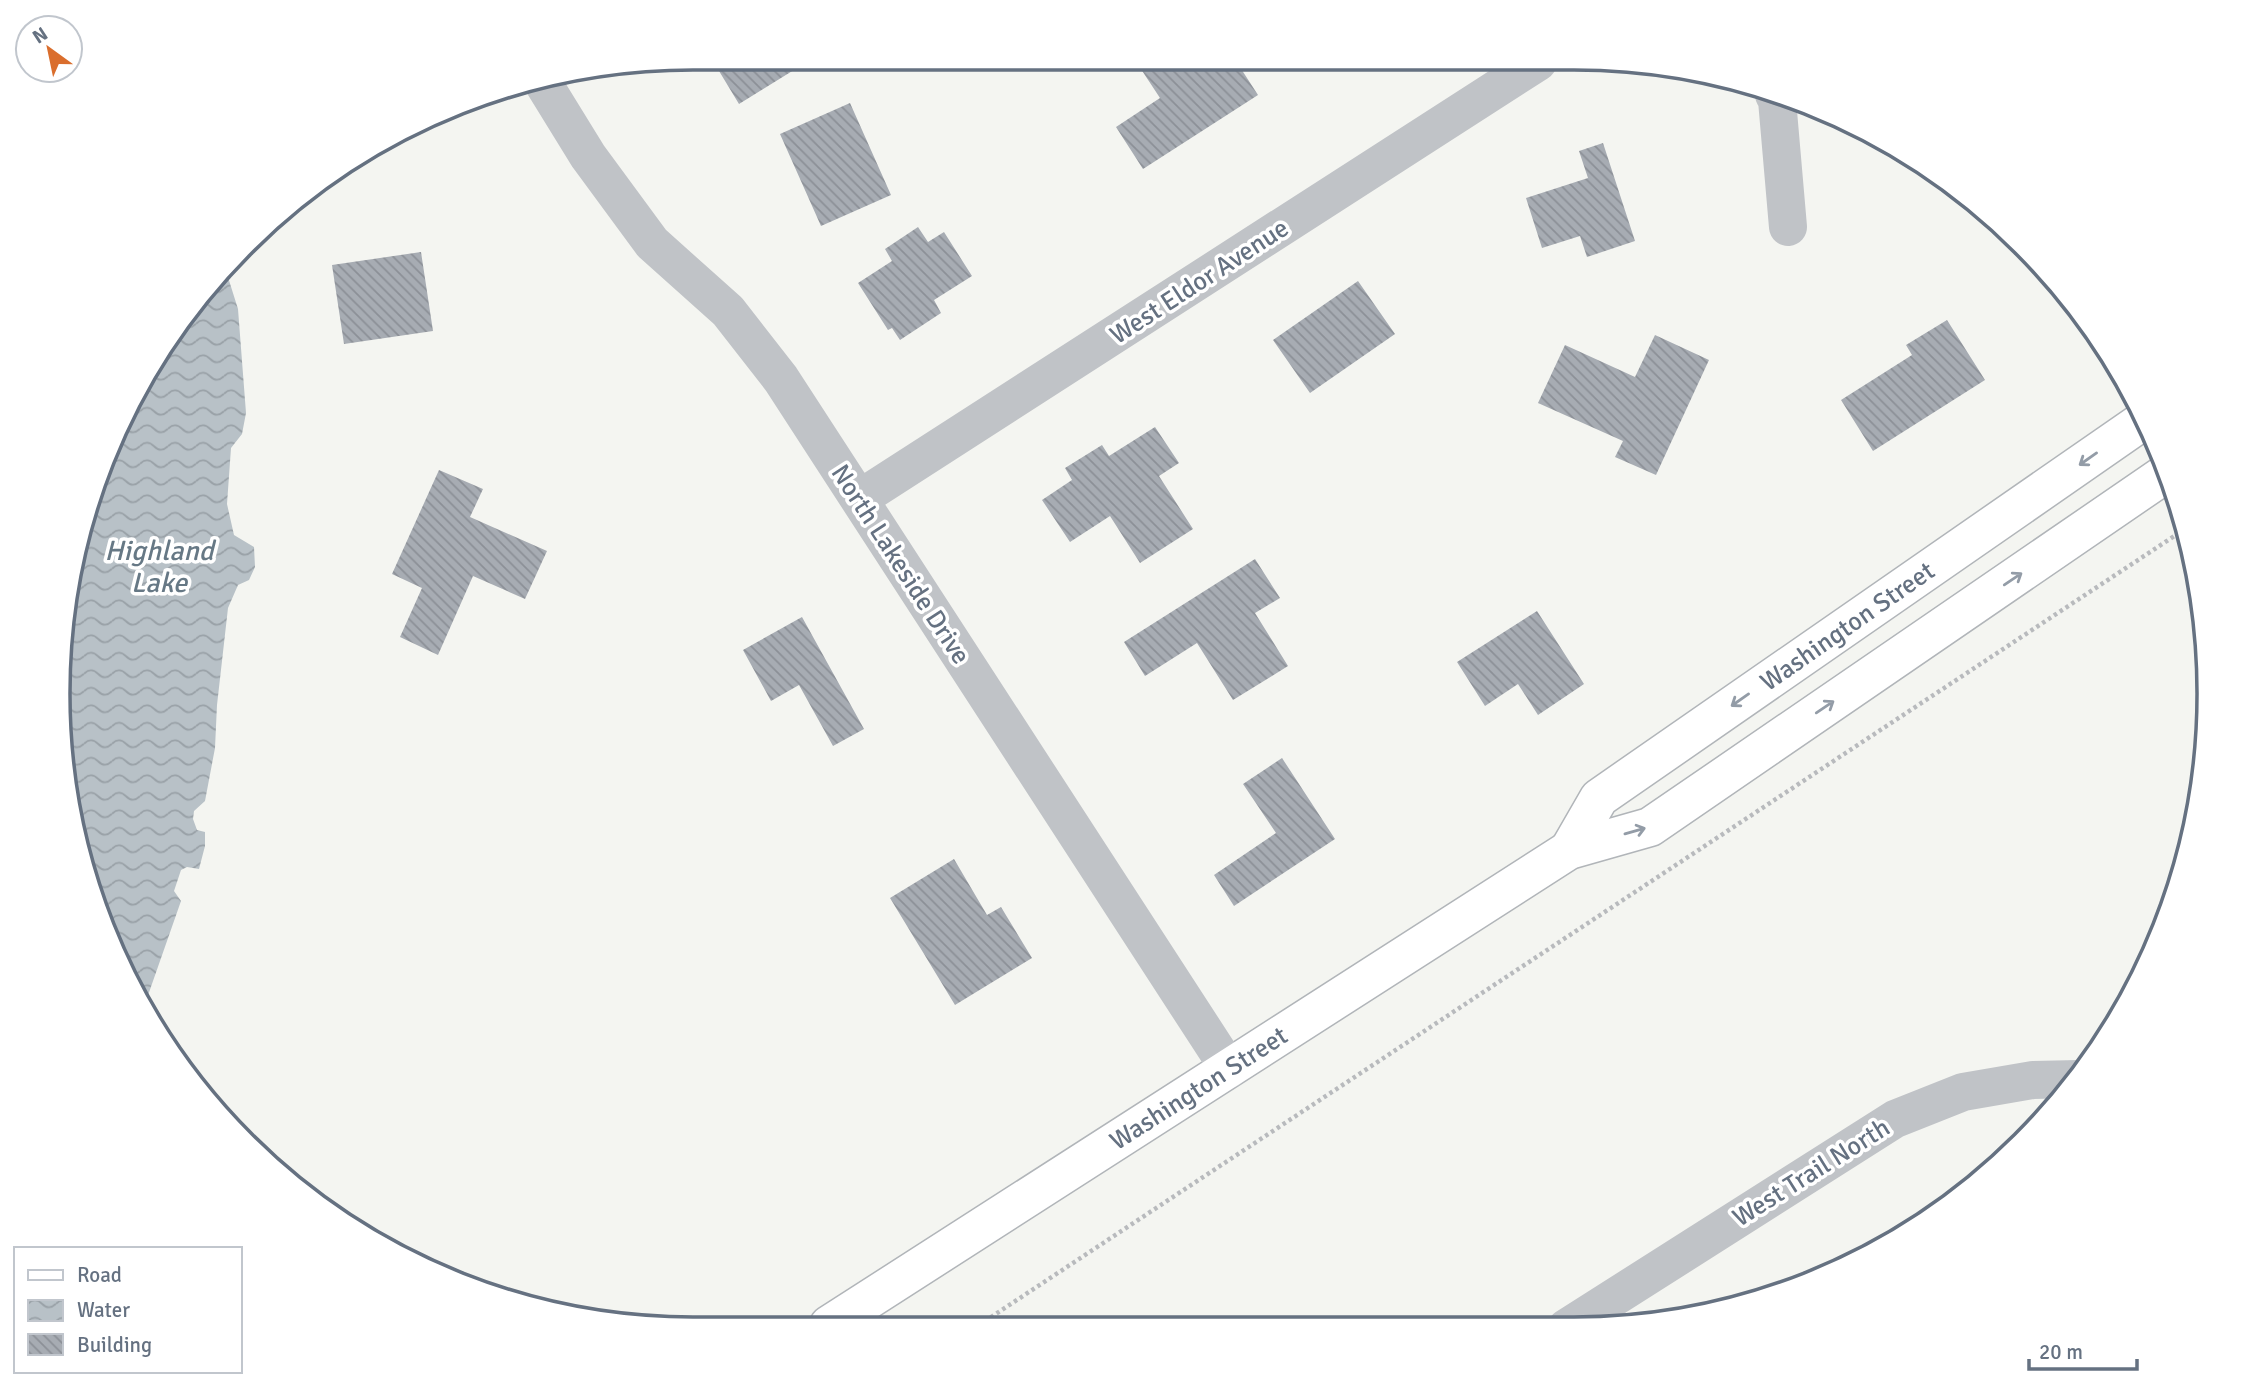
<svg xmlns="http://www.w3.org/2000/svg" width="2267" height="1387" font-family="Signika,sans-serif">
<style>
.water{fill:url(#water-waves)}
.building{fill:url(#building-back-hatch)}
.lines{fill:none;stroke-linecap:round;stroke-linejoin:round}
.major-casing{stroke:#b1b5b9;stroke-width:41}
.path{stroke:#b8babd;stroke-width:4.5;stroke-dasharray:3.5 3.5;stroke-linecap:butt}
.minor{stroke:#c0c3c7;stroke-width:38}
.major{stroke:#fff;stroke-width:38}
.oneway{stroke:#939ca7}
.labels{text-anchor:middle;stroke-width:7;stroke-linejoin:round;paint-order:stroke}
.street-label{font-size:26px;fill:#657181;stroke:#fff}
.water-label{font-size:28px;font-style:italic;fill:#667885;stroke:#fff}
.rim{fill:none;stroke:#657181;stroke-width:3.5}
</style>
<defs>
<pattern id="water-waves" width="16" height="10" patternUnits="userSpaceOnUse" patternTransform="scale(1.75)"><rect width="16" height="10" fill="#b8c1c7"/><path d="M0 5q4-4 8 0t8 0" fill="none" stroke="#99a1a7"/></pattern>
<pattern id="building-back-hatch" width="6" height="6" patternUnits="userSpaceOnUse" patternTransform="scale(1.75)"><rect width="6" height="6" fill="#a7acb3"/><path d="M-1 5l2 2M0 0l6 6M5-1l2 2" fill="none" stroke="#8c9097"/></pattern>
</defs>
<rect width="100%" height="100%" fill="#f4f5f1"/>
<path class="water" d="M227 274 238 309 246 413 242 434 231 448 227 504 234 535 254 547 255 567 249 580 238 585 228 608 217 705 215 748 205 801 194 811 193 819 197 830 205 832V846L199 869 187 867 181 870 174 891 181 901 146 1001 91 897 58 693 91 490 165 340Z"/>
<path class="building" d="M720 58H798L802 65 739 104 716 66Z
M1135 60 1236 61 1258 95 1143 169 1116 127 1160 98Z
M1316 61H1338L1322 71Z
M850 103 891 195 821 226 780 134Z
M1603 143 1635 241 1587 257 1580 236 1542 248 1526 198 1588 178 1579 151Z
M918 227 928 242 944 232 972 276 934 300 941 313 900 340 892 328 888 330 858 283 892 261 885 249Z
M421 252 433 331 344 344 332 265Z
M2028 253 2051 274 2080 314 2076 318 2021 260Z
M1358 281 1395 334 1310 393 1273 340Z
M1947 320 1985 380 1873 451 1841 400 1912 355 1906 345Z
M1655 335 1709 360 1656 475 1615 457 1623 441 1538 403 1565 345 1635 377Z
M1155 427 1179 463 1159 476 1193 529 1140 563 1110 516 1070 542 1042 500 1072 480 1065 468 1102 445 1109 456Z
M439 470 483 489 470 517 547 551 525 599 473 576 438 655 400 637 422 588 392 574Z
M1255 559 1280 598 1255 613 1288 666 1233 700 1197 643 1145 676 1124 642Z
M1537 611 1584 684 1538 715 1518 684 1485 706 1457 662Z
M802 617 864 729 833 746 799 685 771 701 743 650Z
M1282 758 1335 839 1234 906 1214 875 1276 833 1243 784Z
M954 859 987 915 1001 907 1032 958 955 1005 890 898Z"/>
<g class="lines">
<defs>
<g id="major">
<path id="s1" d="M1569 850 1599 798 2144 420"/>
<path id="s2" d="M829 1325 1569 850 1650 827 2168 472"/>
</g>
</defs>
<use href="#major" class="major-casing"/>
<path class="path" d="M979 1325 2185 529"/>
<path class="minor" d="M543 83 588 156 652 243 728 311 781 379 1229 1069
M1774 95 1777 100 1788 227
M859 499 1538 62
M1566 1328 1895 1119 1963 1092 2033 1080 2079 1079"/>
<use href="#major" class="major"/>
</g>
<defs><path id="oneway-shaft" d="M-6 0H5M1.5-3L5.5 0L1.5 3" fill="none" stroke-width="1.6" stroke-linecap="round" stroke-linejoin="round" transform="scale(1.75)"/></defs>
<g class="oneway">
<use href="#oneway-shaft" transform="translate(2088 459) rotate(145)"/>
<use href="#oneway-shaft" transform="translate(2013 579) rotate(-34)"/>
<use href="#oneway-shaft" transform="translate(1740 700) rotate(145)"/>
<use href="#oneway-shaft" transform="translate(1825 707) rotate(-34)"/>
<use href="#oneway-shaft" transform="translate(1635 831) rotate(-16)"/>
</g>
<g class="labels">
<g class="street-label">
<text transform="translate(1199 281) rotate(-33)" y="9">West Eldor Avenue</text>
<text transform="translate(901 564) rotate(57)" y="9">North Lakeside Drive</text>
<text dy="9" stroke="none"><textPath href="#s1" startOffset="362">Washington Street</textPath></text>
<text dy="9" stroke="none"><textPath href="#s2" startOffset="439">Washington Street</textPath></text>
<text transform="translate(1811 1172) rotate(-32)" y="9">West Trail North</text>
</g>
<g class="water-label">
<text x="159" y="560">Highland<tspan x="159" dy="32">Lake</tspan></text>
</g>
</g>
<path d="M0 0H2267V1387H0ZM693 70H1574A623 623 0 0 1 2197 693V694A623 623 0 0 1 1574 1317H693A623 623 0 0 1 70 694V693A623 623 0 0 1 693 70Z" fill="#fff" fill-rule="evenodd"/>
<path class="rim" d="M693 70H1574A623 623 0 0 1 2197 693V694A623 623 0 0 1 1574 1317H693A623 623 0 0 1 70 694V693A623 623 0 0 1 693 70Z"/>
<rect x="14" y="1247" width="228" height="126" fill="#ffffff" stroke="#c1c6cd" stroke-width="2"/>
<rect x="28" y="1270" width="35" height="10" fill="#ffffff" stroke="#c1c6cd" stroke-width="2"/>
<text x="77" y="1282" font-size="21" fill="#657181">Road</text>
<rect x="28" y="1300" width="35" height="21" fill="url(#water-waves)" stroke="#c1c6cd" stroke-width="2"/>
<text x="77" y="1317" font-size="21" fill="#657181">Water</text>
<rect x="28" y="1334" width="35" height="21" fill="url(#building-back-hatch)" stroke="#c1c6cd" stroke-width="2"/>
<text x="77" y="1352" font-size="21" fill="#657181">Building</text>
<g transform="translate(49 49) rotate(327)"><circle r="33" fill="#ffffff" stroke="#c1c6cd" stroke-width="2"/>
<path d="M0-5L12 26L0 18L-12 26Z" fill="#da6e2d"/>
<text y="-10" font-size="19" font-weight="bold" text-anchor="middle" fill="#657181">N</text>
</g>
<path d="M2029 1359v10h108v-10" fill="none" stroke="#657181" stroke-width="3.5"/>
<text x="2039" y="1359" font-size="21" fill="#657181" stroke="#ffffff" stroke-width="5" paint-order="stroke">20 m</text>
</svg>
